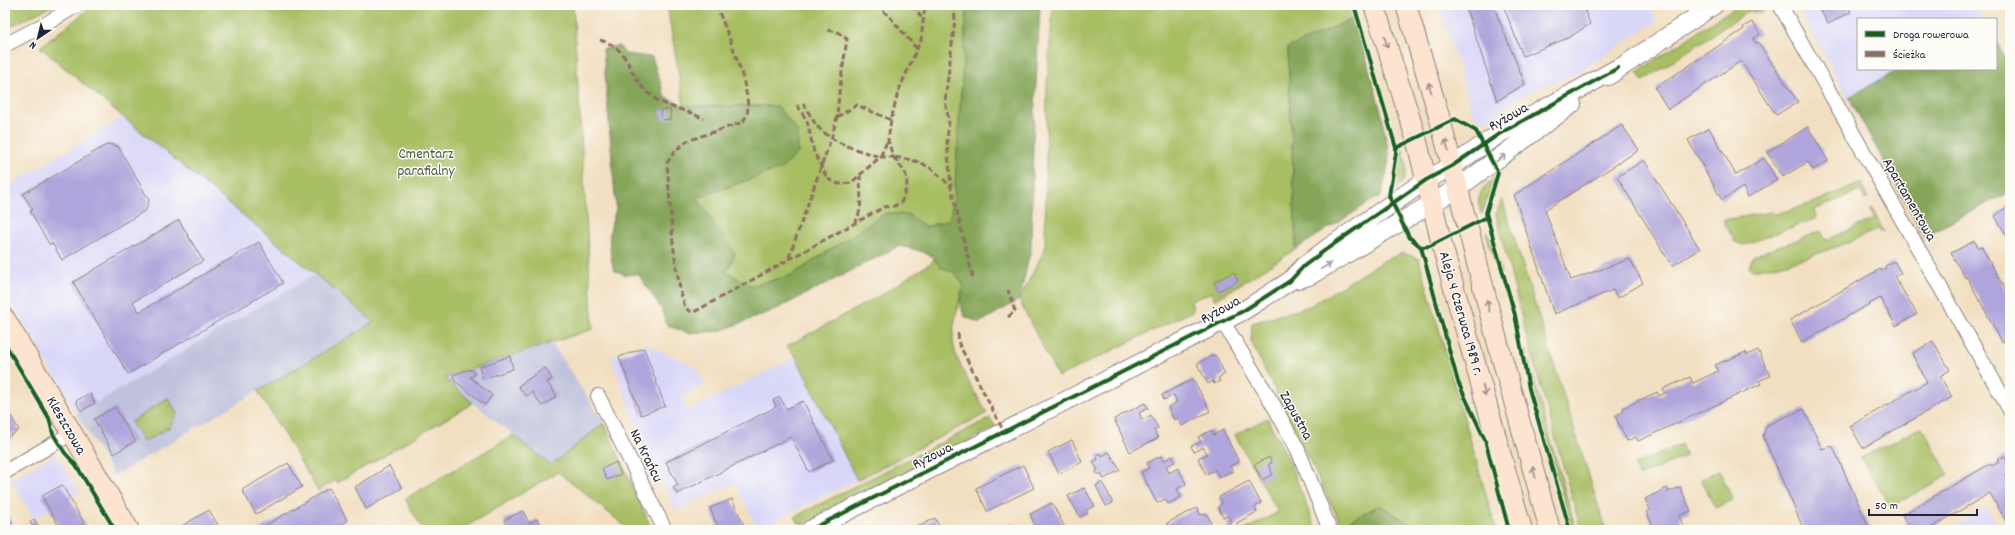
<svg xmlns="http://www.w3.org/2000/svg" width="2015" height="535" font-family="Dekko,sans-serif">
<style>
.built{fill:#d9d7f8}
.industrial{fill:#c0c2dd}
.green{fill:#a7be63;stroke:#64704f}
.forest{fill:#85a559;stroke:#54644a}
.building{fill:#afa4db}
.lines{fill:none;stroke-linecap:round;stroke-linejoin:round}
.minor-casing{stroke:#8a807e;stroke-width:16}
.tertiary-casing{stroke:#8a807e;stroke-width:20}
.secondary-casing{stroke:#8a807e;stroke-width:22}
.minor{stroke:#fff;stroke-width:14}
.tertiary{stroke:#fff;stroke-width:18}
.secondary{stroke:#fde4d0;stroke-width:20}
.quiet{stroke:#8d6e63;stroke-width:3;stroke-dasharray:6 3;stroke-linecap:butt}
.cycleway-casing{stroke:#fdfcf7;stroke-width:6}
.cycleway{stroke:#1b5e20;stroke-width:4}
.oneway{stroke:#9a8d8d}
.oneway2{stroke:#9c9ca7}
.labels{text-anchor:middle;stroke-width:3;stroke-linejoin:round;paint-order:stroke}
.street-label{font-size:15px;fill:#22223b;stroke:#fdfcf7}
.park-label{font-size:15px;fill:#515949;stroke:#fdfcf7}
</style>
<rect width="100%" height="100%" fill="#fdfcf7"/>
<filter id="ink" filterUnits="userSpaceOnUse"><feTurbulence type="fractalNoise" baseFrequency=".025" numOctaves="2"/><feDisplacementMap in="SourceGraphic" scale="8" xChannelSelector="R" yChannelSelector="G"/><feConvolveMatrix kernelMatrix="1 2 1 2 8 2 1 2 1" color-interpolation-filters="sRGB"/></filter>
<filter id="wash" filterUnits="userSpaceOnUse"><feTurbulence type="fractalNoise" baseFrequency=".012" numOctaves="4" result="noise"/><feDisplacementMap in="SourceGraphic" scale="16" xChannelSelector="R" yChannelSelector="G"/><feGaussianBlur stdDeviation="0.9" result="paint"/><feColorMatrix in="noise" values="0 0 0 0 0 0 0 0 0 0 0 0 0 0 0 0 0 1.4 0 .05"/><feComposite in="paint" operator="in"/></filter>
<g filter="url(#wash)">
<rect width="100%" height="100%" fill="#f2dfc1"/>
<path class="built" d="M1439 5H1648L1657 21 1577 73 1528 92 1484 121 1474 117Z
M1797 5H1975L1983 19H1858V69H1996V42L2010 67V192L1924 236Z
M123 117 315 274 77 414 5 292V188Z
M646 344 696 367 705 384 683 397V403L688 411 796 357 857 480 758 529 735 482 676 510 640 434 611 357Z
M56 454 79 493 34 519 11 480Z
M1987 508 1999 530H1948Z"/>
<path class="industrial" d="M315 274 375 322 114 476 77 414Z
M551 342 604 423 550 465 443 378Z"/>
<path class="green" d="M5 5H54L5 29Z
M94 5H573L593 329 444 378 473 403 337 483 336 480 318 491 258 391 374 322 123 117 40 47Z
M667 5H967L954 199 949 220 926 227 909 215 886 213 792 275 751 286 727 272 734 254 696 198 782 168 777 106H684Z
M1053 5H1351L1355 18 1288 48 1296 249 1215 300 1211 292 1191 301 1193 311 1058 377 1019 300 1045 249 1047 84Z
M1738 5H1760L1764 11 1759 14 1757 11 1753 13 1750 10 1643 81 1637 72Z
M1402 149C1409 168 1409 179 1393 192Z
M1495 177 1482 214H1481C1475 197 1481 188 1495 177Z
M1861 182 1868 199 1865 200 1860 191 1814 210 1817 218 1744 245 1735 242 1723 220 1772 212 1773 215 1813 203Z
M1502 199 1606 530H1581L1525 330 1496 215Z
M1872 209 1884 232 1879 229C1837 247 1797 264 1752 270L1749 267 1752 258 1756 255 1821 231 1826 240 1874 219 1870 210Z
M1488 232 1501 273 1498 274 1486 233Z
M1403 253 1419 259 1496 530H1344L1251 342 1252 323 1310 306 1383 261Z
M935 258 940 267 954 272 963 284C960 302 953 320 953 338 953 361 976 393 987 413L857 480 796 357 787 346 879 296 932 262Z
M1524 351H1526L1576 530H1572L1536 403Z
M168 398 177 413 170 427 144 442 131 422Z
M990 418 996 427 803 524 797 522 794 517Z
M1267 418 1288 458 1316 530H1245L1278 512 1235 435Z
M604 423 652 530H630L558 472 460 530H423L405 499 513 435 551 465Z
M1922 427 1949 475 1890 507 1861 458Z
M1681 444 1686 456 1639 476 1634 465Z
M1719 470 1733 500 1715 508 1701 479Z"/>
<path class="forest" d="M967 5H1040L1033 143 1031 249 1019 300 979 323 964 316 960 304 963 284 954 272 940 267C932 252 915 249 899 246L775 310 720 331 688 333 667 325 661 308 638 274 626 275 614 270C608 247 608 231 616 209L603 49 619 46 625 54 652 57 665 97 684 106H777L798 132V153L782 168 697 198 735 254 727 272 752 286 792 275 886 213 909 215 926 227 949 220 954 199Z
M1355 18 1383 119C1382 131 1388 141 1389 153 1389 167 1384 182 1381 195L1296 249 1288 48Z
M1997 43 2010 67V192L1924 236 1849 97 1900 69H1996Z
M1380 505 1419 530H1339L1338 527Z"/>
<g id="blocks">
<path class="building" d="M1465 5H1493L1525 84 1497 101Z
M1503 5H1587L1585 10 1590 24 1568 38 1523 56Z
M1817 5H1847L1851 12 1828 24Z
M1752 22 1760 34 1753 39 1756 43 1758 42 1798 102 1776 115 1741 61 1668 109 1655 88 1744 29 1743 27Z
M670 109 671 119 662 120 660 110Z
M1622 125 1639 150 1545 210 1571 280 1630 259 1643 283 1618 298 1613 290 1554 314 1514 195Z
M1808 127 1828 161 1813 170 1808 162 1782 177 1767 152Z
M1709 128 1736 175 1764 158 1777 180 1748 197 1743 187 1722 200 1688 140Z
M108 144 118 146 149 200 146 210 62 260 52 243 50 245 39 227 30 211 33 210 23 194Z
M1644 160 1700 249 1672 266 1617 177Z
M2009 205 2010 239 2009 240 1995 216Z
M179 220 203 261 133 302 139 312 259 242 283 283 128 374 73 282Z
M1974 241 1979 248 1981 246 2010 298V337L2002 342 1967 277 1965 278 1951 253Z
M1894 261 1901 273 1894 276 1917 314 1896 326 1880 298 1802 342 1790 320 1880 269 1881 271 1886 268 1885 266Z
M1234 272 1238 281 1218 291 1214 282Z
M1933 341 1950 370 1940 376 1952 397 1863 448 1850 426 1927 382 1912 354Z
M644 348 665 406 641 415 619 357Z
M1758 350 1770 376 1759 381 1761 384 1638 441 1636 437 1627 441 1615 416 1624 411 1623 408 1657 392 1659 396 1665 393 1663 389 1690 377 1693 383 1718 371 1715 365 1746 352 1747 355Z
M1213 355 1216 356 1225 374 1218 378 1220 381 1214 384 1213 381 1208 384 1197 364Z
M510 356 513 369 483 379 479 367Z
M545 368 552 379 547 382 557 396 542 406 532 392 526 396 518 386Z
M470 369V371L473 370 475 375 470 377 492 395 485 405 455 381 453 375Z
M1193 379 1210 411 1182 426 1178 418 1174 420 1168 407 1177 402 1174 395 1164 400 1162 395Z
M90 393 95 403 81 411 76 401Z
M780 397 786 409 803 401 833 460 809 472 791 437 677 494 673 488 678 485 666 462 776 407 773 400Z
M1145 403 1148 408 1139 413 1142 420 1151 415 1158 428 1154 430 1158 438 1130 452 1114 419Z
M115 407 135 441 114 454 94 419Z
M1804 409 1822 449 1831 446 1833 447 1870 530H1804L1763 436 1767 425Z
M9 413 19 430 5 439V416Z
M1212 430 1214 435 1223 430 1239 462 1230 466 1233 471 1219 477 1215 470 1206 474 1198 458 1207 454 1203 447 1194 452 1191 446 1201 442 1198 437Z
M1072 440 1082 462 1059 474 1048 452Z
M1109 452 1120 470 1104 479 1100 473 1098 475 1096 472 1098 470 1093 462 1098 459 1096 455 1100 453 1102 456Z
M1161 456 1163 461 1172 456 1175 462 1166 466 1169 473 1178 468 1186 484 1177 489 1181 497 1168 504 1165 499 1157 503 1141 472 1149 468 1147 463Z
M2004 456 2010 467V470L2005 473 2010 482V528L1990 493 1927 530H1911L1902 515 1990 464 1992 466 1999 462 1997 460Z
M1269 457 1272 463 1268 465 1273 474 1262 480 1254 465Z
M616 462 621 474 607 480 602 469Z
M288 463 302 487 256 514 242 490Z
M1023 465 1034 488 987 511 976 488Z
M389 466 402 488 366 509 355 487Z
M1249 481 1261 503 1255 507 1257 512 1237 523 1238 525 1229 529 1227 524 1231 522 1228 516 1223 517 1218 508 1222 503 1219 497Z
M1102 482 1113 503 1106 506 1096 486Z
M62 485 85 524 74 530H61L42 496Z
M1680 487 1691 511 1679 516 1685 530H1655L1646 512 1650 510 1645 499 1667 488 1668 492Z
M329 488 347 520 332 530H258Z
M1084 488 1095 506 1086 510 1088 513 1080 517 1068 496Z
M732 499 746 530H719L718 527 710 508Z
M1052 503 1066 530H1037L1030 514Z
M1197 508 1200 515 1207 514 1211 523 1207 526 1209 530H1170L1167 523Z
M209 510 221 530H175Z
M523 511 529 523 537 519 543 530H509L504 520Z
M7 513 12 523 5 527V514Z
M935 518 939 526 937 528 938 530H916L918 529V527Z
M34 519 40 529 38 530H35L30 522Z
M1011 524 1014 530H998Z"/>
</g>
</g>
<g filter="url(#ink)">
<use href="#blocks" fill-opacity="0" stroke="#8a807e" stroke-width="1"/>
<g class="lines">
<defs>
<path id="minor" d="M1780 5 2010 410
M5 45 49 22 77 5
M1223 322 1274 406 1298 450 1330 530
M598 396 665 530
M5 472 72 433"/>
<path id="tertiary" d="M1608 76 1714 5
M1298 279 1309 276 1458 188 1572 104
M810 530 1243 311 1290 281 1304 266 1328 248 1426 180 1452 166 1499 134 1618 68"/>
<path id="secondary" d="M1374 5 1416 138 1443 249 1522 530
M1406 5 1439 116 1498 344 1550 530
M5 319 129 530"/>
</defs>
<use href="#minor" class="minor-casing"/>
<use href="#tertiary" class="tertiary-casing"/>
<use href="#secondary" class="secondary-casing"/>
<use href="#minor" class="minor"/>
<use href="#tertiary" class="tertiary"/>
<use href="#secondary" class="secondary"/>
<path class="quiet" d="M716 5C725 26 753 94 747 114 746 117 744 120 743 122L687 141 675 151 667 163 673 244 680 290 685 307 689 311H696L788 260
M876 5 889 16 917 49
M913 5 923 20
M954 5 955 20 945 101 949 121 947 141 951 187 973 278
M828 30 837 32 847 39 839 93 837 117 831 139 788 260 884 207 894 206 901 203C910 180 910 176 893 157 923 161 930 165 951 187
M600 40C631 49 626 71 646 91 662 108 684 108 704 119
M803 103C808 111 812 120 818 127 834 144 858 150 880 157L888 140
M797 105 807 121 814 152 827 178 833 182 839 184 851 183 880 157H893L888 140 891 120 898 92 921 40 925 5
M837 117 857 105 891 120
M854 224C864 210 860 192 860 176
M1008 317 1015 311 1008 290
M958 333 959 344 1004 432"/>
<defs>
<path id="cycleway" d="M1354 5 1396 148V153L1389 196 1409 237 1421 247 1458 382 1485 440 1509 530
M1396 148 1455 119 1476 131 1498 173 1486 213 1515 315 1529 389 1570 530
M1421 247 1430 246 1487 217
M5 344 49 418 53 434 65 453 76 465 115 530
M810 530 1243 311 1290 281 1304 266 1328 248 1426 180 1452 166 1499 134 1618 68"/>
</defs>
<use href="#cycleway" class="cycleway-casing"/>
<use href="#cycleway" class="cycleway"/>
</g>
<defs><path id="oneway-shaft" d="M-6 0H5M1.5-3L5.5 0L1.5 3" fill="none" stroke-width="1.6" stroke-linecap="round" stroke-linejoin="round"/></defs>
<g class="oneway">
<use href="#oneway-shaft" transform="translate(1386 42) rotate(73)"/>
<use href="#oneway-shaft" transform="translate(1430 88) rotate(-107)"/>
<use href="#oneway-shaft" transform="translate(1447 145) rotate(-105)"/>
<use href="#oneway-shaft" transform="translate(1488 306) rotate(-104)"/>
<use href="#oneway-shaft" transform="translate(1484 390) rotate(75)"/>
<use href="#oneway-shaft" transform="translate(1534 472) rotate(-106)"/>
</g>
<g class="oneway2">
<use href="#oneway-shaft" transform="translate(1501 158) rotate(-37)"/>
<use href="#oneway-shaft" transform="translate(1326 266) rotate(-30)"/>
</g>
</g>
<g class="labels">
<g class="street-label">
<text transform="translate(1508 116) rotate(-30)" y="5">Ryżowa</text>
<text transform="translate(1910 199) rotate(60)" y="5">Apartamentowa</text>
<text transform="translate(1220 309) rotate(-29)" y="5">Ryżowa</text>
<text transform="translate(1462 313) rotate(74)" y="5">Aleja 4 Czerwca 1989 r.</text>
<text transform="translate(1297 415) rotate(61)" y="5">Zapustna</text>
<text transform="translate(67 425) rotate(60)" y="5">Kleszczowa</text>
<text transform="translate(647 455) rotate(64)" y="5">Na Krańcu</text>
<text transform="translate(932 455) rotate(-27)" y="5">Ryżowa</text>
</g>
<g class="park-label">
<text x="426" y="158">Cmentarz<tspan x="426" dy="17">parafialny</tspan></text>
</g>
</g>
<rect width="2015" height="535" fill="none" stroke="#fdfcf7" stroke-width="20"/>
<rect x="1857" y="18" width="140" height="52" fill="#fdfcf7" stroke="#a5a5ac"/>
<rect x="1865" y="31" width="20" height="6" fill="#1b5e20" stroke="#a5a5ac"/>
<text x="1893" y="38" font-size="12" fill="#22223b">Droga rowerowa</text>
<rect x="1865" y="51" width="20" height="6" fill="#8d6e63" stroke="#a5a5ac"/>
<text x="1893" y="58" font-size="12" fill="#22223b">Ścieżka</text>
<g transform="translate(38 38) rotate(215)" stroke="#fdfcf7" stroke-width="3" paint-order="stroke">
<path d="M0-3L7 15L0 10L-7 15Z" fill="#22223b"/>
<text y="-6" font-size="11" font-weight="bold" text-anchor="middle" fill="#22223b">N</text>
</g>
<path d="M1869 509v6h108v-6" fill="none" stroke="#22223b" stroke-width="2"/>
<text x="1875" y="509" font-size="12" fill="#22223b" stroke="#fdfcf7" stroke-width="3" paint-order="stroke">50 m</text>
</svg>
